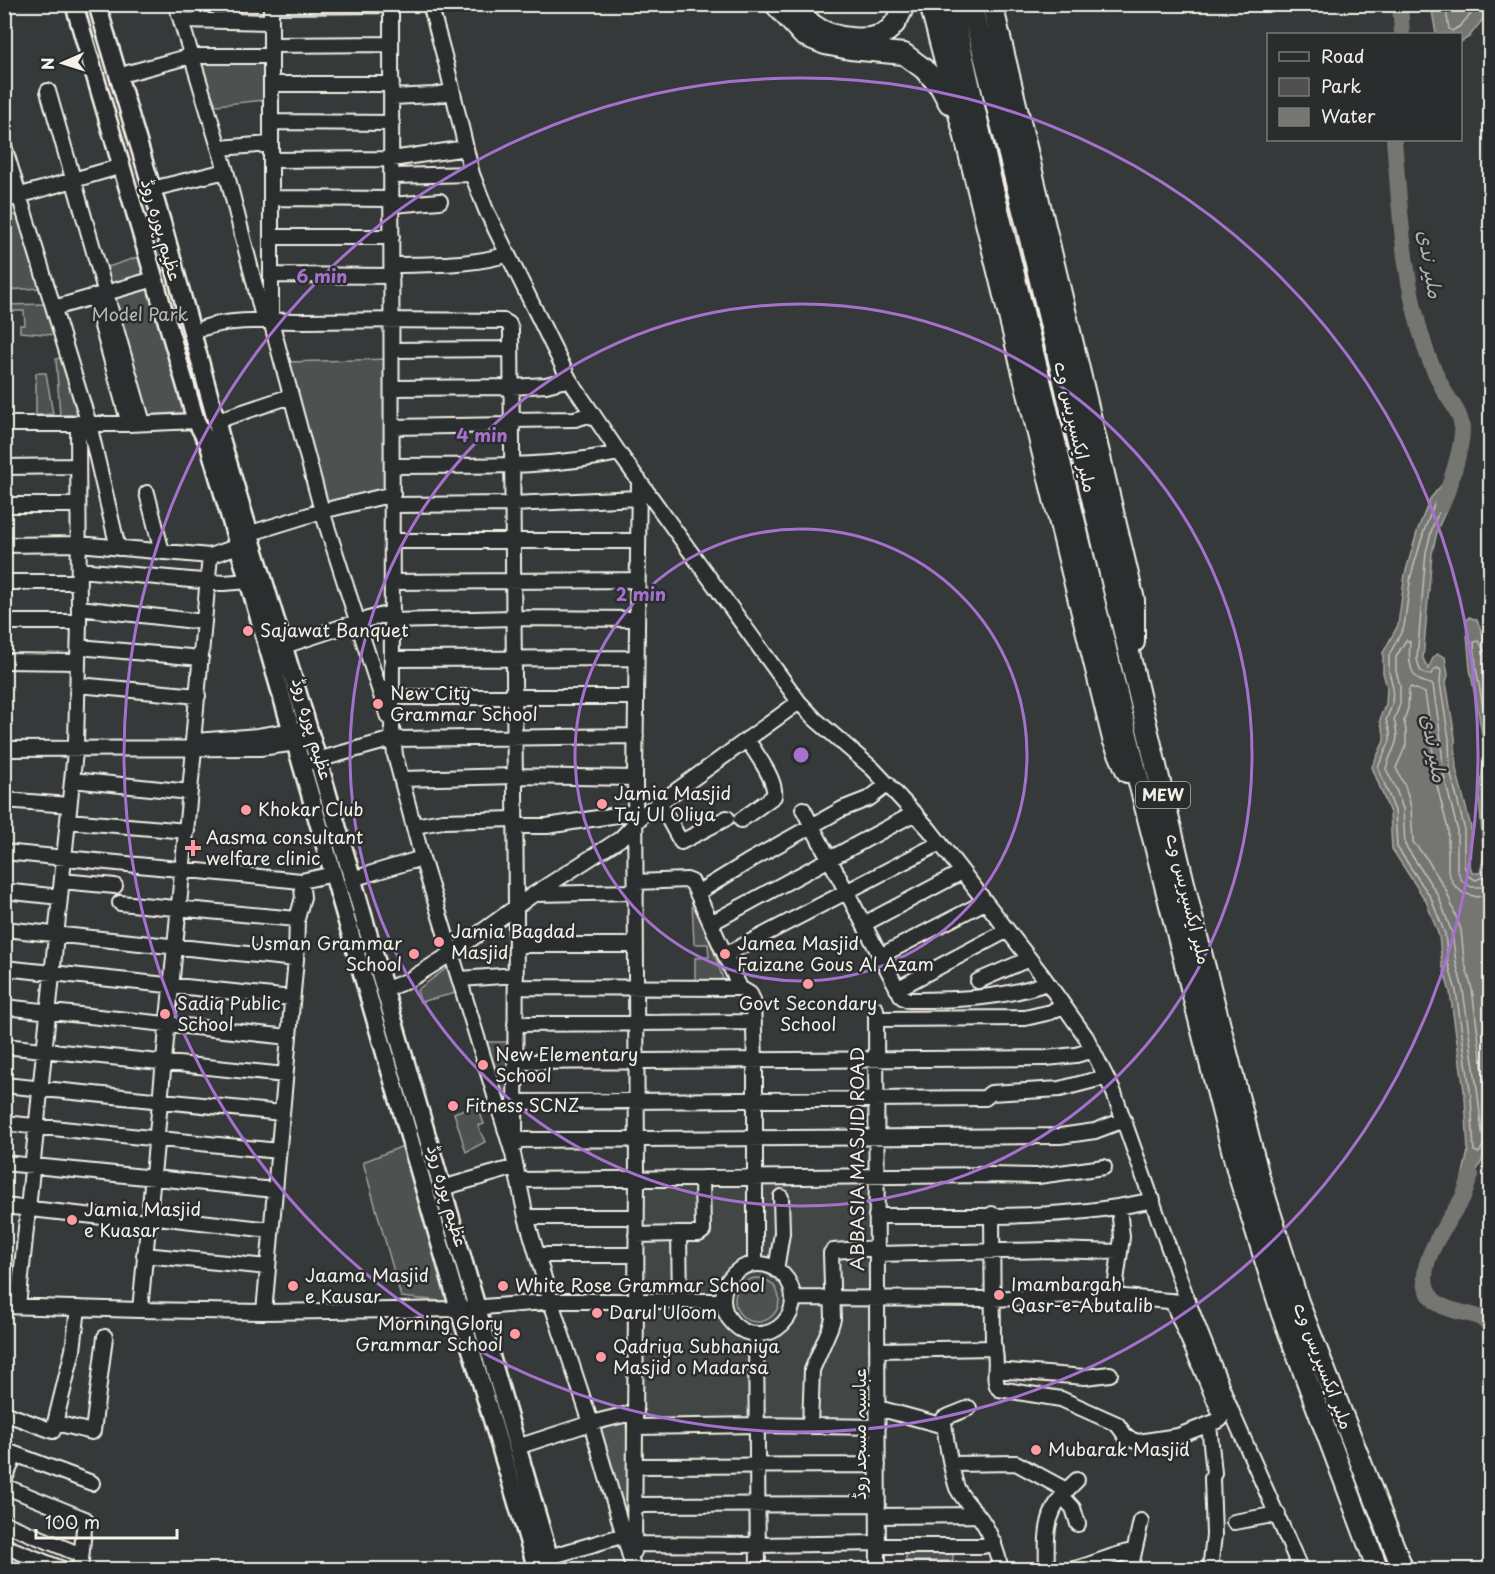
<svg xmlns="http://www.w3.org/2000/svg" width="1495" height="1574" font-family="'Playpen Sans','Playpen Sans Arabic',sans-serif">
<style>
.built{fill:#434645}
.green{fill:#4e514f;stroke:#a1a19c;stroke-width:1.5}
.water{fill:#757572;stroke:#a8a7a1;stroke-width:1.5}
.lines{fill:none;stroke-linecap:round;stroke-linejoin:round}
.shore{stroke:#c1bfb9;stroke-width:1.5}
.river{stroke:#757572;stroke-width:16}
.minor-casing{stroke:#f4f1e8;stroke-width:18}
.major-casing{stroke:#f4f1e8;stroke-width:21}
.highway-casing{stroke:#f4f1e8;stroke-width:24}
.minor{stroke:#2a2d2e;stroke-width:14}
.major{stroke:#2a2d2e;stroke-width:16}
.highway{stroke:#2a2d2e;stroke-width:20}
.ring{fill:none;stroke:#a571cd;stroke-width:3}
.poi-dot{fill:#ff9aa2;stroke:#2a2d2e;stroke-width:2}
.labels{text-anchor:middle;stroke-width:5;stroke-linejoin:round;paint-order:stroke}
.shield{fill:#2a2d2e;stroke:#b7b6b0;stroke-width:1.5}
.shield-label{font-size:16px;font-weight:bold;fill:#f4f1e8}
.street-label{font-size:18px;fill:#f4f1e8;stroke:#2a2d2e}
.park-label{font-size:18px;fill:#bab9b2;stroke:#2a2d2e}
.poi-label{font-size:18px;fill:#f4f1e8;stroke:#2a2d2e;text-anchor:start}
.water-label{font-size:20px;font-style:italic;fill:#b4b3ad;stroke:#2a2d2e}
.centre{fill:#a571cd;stroke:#2a2d2e;stroke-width:3}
.ring-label{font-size:18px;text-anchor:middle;font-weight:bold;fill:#a571cd;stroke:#2a2d2e;stroke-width:5;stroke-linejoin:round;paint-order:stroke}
</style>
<rect width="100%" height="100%" fill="#363939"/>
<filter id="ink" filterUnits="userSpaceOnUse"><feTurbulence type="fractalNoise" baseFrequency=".0167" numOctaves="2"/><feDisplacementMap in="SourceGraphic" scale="12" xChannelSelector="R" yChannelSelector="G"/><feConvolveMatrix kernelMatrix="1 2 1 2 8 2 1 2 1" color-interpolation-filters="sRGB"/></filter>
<g filter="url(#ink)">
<path class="built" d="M642 1183H872L871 1421 640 1424Z"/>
<path class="green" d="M198 58 263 61 265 100 216 105Z
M21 213 42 288 5 290V217Z
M144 255 150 274 111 287 105 268Z
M155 286 191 412 147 415 111 298Z
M46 304 54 335 20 332V325H25L24 311H5L4 305Z
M60 358 79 414 60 415 56 359Z
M388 359 389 494 327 504 287 362Z
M36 373H46L53 414 36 415Z
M692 902H697L725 985 682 986 681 981 695 980V958L709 957 708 944H694Z
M451 965 460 992 420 1002 417 990Z
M487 1042H507L510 1099 505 1101Z
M477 1104 484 1124 478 1126 485 1142 466 1152 454 1113Z
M403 1146 450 1302 401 1297 363 1162Z
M735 1300a22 22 0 1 1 44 0a22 22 0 1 1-44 0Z
M626 1421 631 1513 626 1515 601 1429Z
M953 1550V1561H906V1551Z"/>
<path class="water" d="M1431 5H1490V10L1469 37 1461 42 1460 34H1436Z
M1444 482H1448L1453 489 1451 499 1438 528 1432 553 1423 658 1428 669 1434 656 1438 654 1445 657 1448 675 1446 682 1455 738 1456 769 1471 827 1470 865 1472 873H1480L1484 856 1479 797 1485 749 1470 669 1466 622 1469 617 1477 620 1490 653V1009L1489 1016 1488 1063 1490 1127 1488 1149 1464 1195 1462 1178 1468 1151 1465 1098 1450 992 1442 964 1439 936 1426 901 1392 849 1390 813 1372 767 1384 741V733L1380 721 1381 715 1386 704 1387 687 1383 673V653L1398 625 1405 574 1418 529 1430 499Z"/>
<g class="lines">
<path class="shore" d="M1445 4 1449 29 1452 31 1460 26 1480 4
M1490 653 1484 651 1479 641 1474 642 1476 668 1490 746
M1490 754 1485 797 1490 856 1485 876 1476 880 1468 876 1464 865V827L1450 770 1449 739 1440 683 1441 670 1437 668 1431 674H1425L1420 670 1417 659 1426 552 1433 525 1445 499 1441 495 1435 502 1424 531 1411 575 1404 627 1389 655V672L1393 687 1392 705 1386 720 1390 732V741L1378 767 1395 811 1397 847 1431 898 1445 934 1448 963 1456 991 1471 1097 1474 1151 1479 1153 1484 1144 1490 1143
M1490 881 1482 887H1471L1462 881 1457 869V828L1443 772 1441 739 1433 685C1429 683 1424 683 1419 680 1408 672 1409 654 1410 642L1406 640 1396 657V671L1400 685V704L1394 720C1402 747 1391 746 1386 769L1396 789 1403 809 1405 845 1438 895 1452 933 1456 962 1463 990 1478 1096 1482 1133 1484 1135H1490
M1490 893 1477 897 1463 893 1454 885 1448 872V829L1434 774 1432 740 1425 693 1411 687 1409 689 1408 708 1404 721 1406 730V745L1396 768 1405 786 1411 807 1413 842 1427 859 1446 890 1461 930 1464 960 1472 989 1490 1125"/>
<path class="river" d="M1400 4 1402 34
M1394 140C1400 209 1403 281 1425 347 1429 361 1437 376 1443 389 1451 403 1462 414 1462 430 1462 449 1449 488 1442 505
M1471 1175C1468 1182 1466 1190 1463 1197 1448 1223 1402 1279 1439 1304 1451 1312 1466 1312 1479 1317 1483 1319 1487 1323 1490 1325"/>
<defs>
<path id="minor" d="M176 4 226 171 264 321
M200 4 201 20
M271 4V321L322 511 388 717
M391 4 392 728 395 755 422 858 513 1154 526 1217 551 1302 591 1423 634 1570
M430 4 446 63 472 174 486 210 569 379 619 453 799 702 815 719 873 769 929 829 1042 975 1086 1037 1114 1093 1188 1302 1233 1415 1301 1570
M271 6 391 5
M181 20 271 22
M232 21V4
M271 45 391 44
M128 73 191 56H271
M271 84H392
M48 91 143 423
M392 97 434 95 452 92
M271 122 392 123
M4 146 89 424 118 548
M219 148 271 144
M271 160 392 159 466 148
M392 176 472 174
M160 187 226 171
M272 198 392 199
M4 200 122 166
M392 205 440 201
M271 237H392
M392 265C431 264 471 266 508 254
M271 275 392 276
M94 297 129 424
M54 308 151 280
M203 328C232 318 272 321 303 321 370 320 437 320 504 321L509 324 511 329 516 906 515 1145
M393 350 511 349
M393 388 512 387 546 385 569 379
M225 418 291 396
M512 420 575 419 592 414
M4 424H129L196 421
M393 427 513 425
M393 466C468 465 545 469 619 453
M4 467 78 466
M147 493 162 552
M4 505H78
M393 505 513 504 638 498
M251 533 322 511 393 494
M392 541H638
M4 545 79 544 210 556
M79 570 224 583 249 581
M4 582H79
M392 582 637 580
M79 608 204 622
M391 621 514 618 637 619
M4 622H79
M284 646 357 622 391 613
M79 647 201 658
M392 659 636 658
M4 661 78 662
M78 685 198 696
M392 697H636
M193 741 210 556 238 546
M196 741 258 736 301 729
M4 749 260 748 304 742
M310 762 393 739 636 736
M402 779 514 776 635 778
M72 780 190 792
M4 800 69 805
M659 802 681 842 727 818
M803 809 902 997 908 1000C956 1000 1001 999 1047 983
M741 820 774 796C777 780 755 753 747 739
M68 821 187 831
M414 826 443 821 515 819
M515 826H547L636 812
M4 852 301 881 334 874
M352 879 422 858
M62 881 115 886
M636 882 687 880 692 882 740 988
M4 891 60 897
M697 893 751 860 842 809 870 798 888 784
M536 894 636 892
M120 903 297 919
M711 923 915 813
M864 924 962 872
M4 929 296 959
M516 945H636
M725 955 940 843
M880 956 985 902
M4 968 292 998
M460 979 516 975
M978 981 1029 959
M516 987 740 988 750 994 753 1000 755 1061V1264
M897 989 1006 931
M384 990 409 980 452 953 534 894 620 839 644 814 799 702
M4 1007 289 1037
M876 1009 878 1570
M876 1019 1025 1018 1051 1012 1063 1005
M515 1024 754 1022
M4 1046 285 1075
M515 1062 1046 1058 1076 1055 1093 1050
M4 1085 282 1113
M515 1102 985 1098 991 1093 1060 1089 1106 1077
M4 1123 278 1151
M515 1140 1060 1136 1095 1131 1124 1120
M4 1163 275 1190
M518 1180 988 1175 1038 1176 1104 1167
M442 1188 516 1167
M4 1206 148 1222
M992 1214 993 1345C1000 1360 991 1379 999 1389L1061 1399 1117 1424 1127 1438 1138 1442 1178 1436 1220 1420 1221 1415 1172 1301
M149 1216 271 1230
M876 1216C968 1215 1063 1221 1153 1200
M526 1217H636
M679 1234H699L703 1231 702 1178
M636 1235 679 1234 680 1301
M877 1254 1052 1250 1120 1252
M144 1255 268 1267
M538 1255H636
M723 1299a35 35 0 1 1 70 0a35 35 0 1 1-70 0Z
M776 1270 782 1233 781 1197
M1114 1296 1122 1237 1119 1208
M793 1298 993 1299 1091 1294 1180 1302
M4 1306 140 1310 264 1312 459 1309 557 1301H723
M18 1306 76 742 79 622 78 423
M140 1310 194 749
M264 1312 296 959 297 919 303 897 301 881
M756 1334 758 1570
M877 1350 995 1348
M996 1370 1085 1377 1110 1374
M878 1408 944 1426
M969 1408 944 1418C944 1433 952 1473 957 1488 962 1498 970 1506 977 1514 990 1530 997 1550 1001 1570
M4 1413 53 1431 73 1350 78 1308
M56 1423 92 1432 93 1431 105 1337
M1209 1425 1214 1473 1212 1478 1214 1535 1210 1570
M810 1426 812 1370 830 1328 833 1319 831 1253 833 1251 877 1248
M636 1427 757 1425 878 1427
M517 1447 591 1423 636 1412
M4 1450 92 1483
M952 1464 1016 1463 1066 1490
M636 1466 878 1465
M4 1481 15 1455
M4 1486 85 1519 80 1570
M1062 1496 1073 1508 1078 1524
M635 1505 878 1504
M878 1516 978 1515
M1234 1522 1278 1514
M4 1523 81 1555
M634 1544 758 1545 878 1543
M4 1546 65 1570
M878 1546H983L994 1543
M634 1552 637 1178 635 778 639 480
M549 1557 625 1535
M1047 1570C1046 1529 1045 1509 1077 1480
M1070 1570C1093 1565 1112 1554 1134 1551
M1130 1570 1141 1521"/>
<path id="major" d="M74 4 196 421 209 445 459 1309 537 1570
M97 4 163 226 222 442 318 760 553 1570"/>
<path id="highway" d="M775 4 803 35 825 44 850 49 904 54 924 69 940 86 949 103
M793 4C800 11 806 19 813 25 831 39 873 45 890 29 897 22 901 14 904 4
M930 4 964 133 1113 739 1127 772
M951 4 990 177 1132 755 1238 1173 1282 1314 1378 1570
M971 4 1027 226 1194 925 1259 1177 1298 1302 1403 1570
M992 4 1134 600V642"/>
</defs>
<use href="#minor" class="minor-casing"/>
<use href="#major" class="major-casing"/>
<use href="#highway" class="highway-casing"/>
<use href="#minor" class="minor"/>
<use href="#major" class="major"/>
<use href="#highway" class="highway"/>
</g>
</g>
<g class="ring">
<circle cx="801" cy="755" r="226"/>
<circle cx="801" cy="755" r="451"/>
<circle cx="801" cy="755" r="677"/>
</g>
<g class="poi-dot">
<circle cx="248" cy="631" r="6"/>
<circle cx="378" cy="704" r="6"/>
<circle cx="602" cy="804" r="6"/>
<circle cx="246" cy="810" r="6"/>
<path d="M190 839h6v6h6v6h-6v6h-6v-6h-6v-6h6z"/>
<circle cx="439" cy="942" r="6"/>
<circle cx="414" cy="954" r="6"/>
<circle cx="725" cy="954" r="6"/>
<circle cx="808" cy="984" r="6"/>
<circle cx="165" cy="1014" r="6"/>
<circle cx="483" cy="1065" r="6"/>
<circle cx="453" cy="1106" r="6"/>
<circle cx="72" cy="1220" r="6"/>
<circle cx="293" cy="1286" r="6"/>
<circle cx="503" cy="1286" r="6"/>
<circle cx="999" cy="1295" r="6"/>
<circle cx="597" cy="1313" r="6"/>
<circle cx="515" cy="1334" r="6"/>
<circle cx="601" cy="1357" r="6"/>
<circle cx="1036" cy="1450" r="6"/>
</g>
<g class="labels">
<rect class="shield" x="1136" y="782" width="54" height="26" rx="4.5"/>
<g class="shield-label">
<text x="1163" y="801">MEW</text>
</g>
<g class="street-label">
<text transform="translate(161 230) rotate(74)" y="6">عظیم پورہ روڈ</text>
<text transform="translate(1075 427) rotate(77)" y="6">ملیر ایکسپریس وے</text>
<text transform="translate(312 729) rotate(74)" y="6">عظیم پورہ روڈ</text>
<text transform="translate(1188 899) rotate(76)" y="6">ملیر ایکسپریس وے</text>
<text transform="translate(858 1159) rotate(-90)" y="6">ABBASIA MASJID ROAD</text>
<text transform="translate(447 1196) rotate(74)" y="6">عظیم پورہ روڈ</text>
<text transform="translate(1323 1366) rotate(69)" y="6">ملیر ایکسپریس وے</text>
<text transform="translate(860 1434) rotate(-90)" y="6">عباسیہ مسجد روڈ</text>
</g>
<g class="park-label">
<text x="140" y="321">Model Park</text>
</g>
<g class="poi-label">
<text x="260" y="637">Sajawat Banquet</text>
<text x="390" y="700">New City<tspan x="390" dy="21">Grammar School</tspan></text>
<text x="614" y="800">Jamia Masjid<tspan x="614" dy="21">Taj Ul Oliya</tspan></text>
<text x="258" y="816">Khokar Club</text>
<text x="206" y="844">Aasma consultant<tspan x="206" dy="21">welfare clinic</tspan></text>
<text x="451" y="938">Jamia Bagdad<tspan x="451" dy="21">Masjid</tspan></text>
<text x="402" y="950" text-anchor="end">Usman Grammar<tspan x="402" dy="21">School</tspan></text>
<text x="737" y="950">Jamea Masjid<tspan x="737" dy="21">Faizane Gous Al Azam</tspan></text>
<text x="177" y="1010">Sadiq Public<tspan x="177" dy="21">School</tspan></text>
<text x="808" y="1010" text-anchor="middle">Govt Secondary<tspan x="808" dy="21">School</tspan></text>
<text x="495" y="1061">New Elementary<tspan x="495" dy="21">School</tspan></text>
<text x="465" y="1112">Fitness SCNZ</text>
<text x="84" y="1216">Jamia Masjid<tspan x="84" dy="21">e Kuasar</tspan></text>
<text x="305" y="1282">Jaama Masjid<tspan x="305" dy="21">e Kausar</tspan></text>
<text x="1011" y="1291">Imambargah<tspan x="1011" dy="21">Qasr-e-Abutalib</tspan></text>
<text x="515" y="1292">White Rose Grammar School</text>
<text x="609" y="1319">Darul Uloom</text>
<text x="503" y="1330" text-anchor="end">Morning Glory<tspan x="503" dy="21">Grammar School</tspan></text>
<text x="613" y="1353">Qadriya Subhaniya<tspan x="613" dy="21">Masjid o Madarsa</tspan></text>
<text x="1048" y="1456">Mubarak Masjid</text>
</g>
<g class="water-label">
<text transform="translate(1430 264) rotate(81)" y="7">ملیر ندی</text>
<text transform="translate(1434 748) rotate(80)" y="7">ملیر ندی</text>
</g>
</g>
<circle cx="801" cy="755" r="9" class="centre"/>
<g class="ring-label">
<text x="322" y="283">6 min</text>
<text x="482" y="442">4 min</text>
<text x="641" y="601">2 min</text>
</g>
<rect width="1495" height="1574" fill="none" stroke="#2a2d2e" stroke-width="24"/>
<rect x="12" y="12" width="1471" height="1550" fill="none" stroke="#f4f1e8" stroke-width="2" filter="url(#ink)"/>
<rect x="1267" y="33" width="195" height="108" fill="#2a2d2e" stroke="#7b7b78" stroke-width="1.5"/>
<rect x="1279" y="52" width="30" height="9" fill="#2a2d2e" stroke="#7b7b78" stroke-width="1.5"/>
<text x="1321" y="63" font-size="18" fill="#f4f1e8">Road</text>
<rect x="1279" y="78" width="30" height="18" fill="#4e514f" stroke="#7b7b78" stroke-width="1.5"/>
<text x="1321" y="93" font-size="18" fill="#f4f1e8">Park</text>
<rect x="1279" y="108" width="30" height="18" fill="#757572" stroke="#7b7b78" stroke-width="1.5"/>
<text x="1321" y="123" font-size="18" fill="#f4f1e8">Water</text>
<g transform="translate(63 63) rotate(267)" stroke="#2a2d2e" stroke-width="4.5" paint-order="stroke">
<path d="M0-4.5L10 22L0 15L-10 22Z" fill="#f4f1e8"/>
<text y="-9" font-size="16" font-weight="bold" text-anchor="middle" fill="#f4f1e8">N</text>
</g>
<path d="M36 1529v9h141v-9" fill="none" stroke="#f4f1e8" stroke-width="3"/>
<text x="45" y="1529" font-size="18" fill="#f4f1e8" stroke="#2a2d2e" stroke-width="4.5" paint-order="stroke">100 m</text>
</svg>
